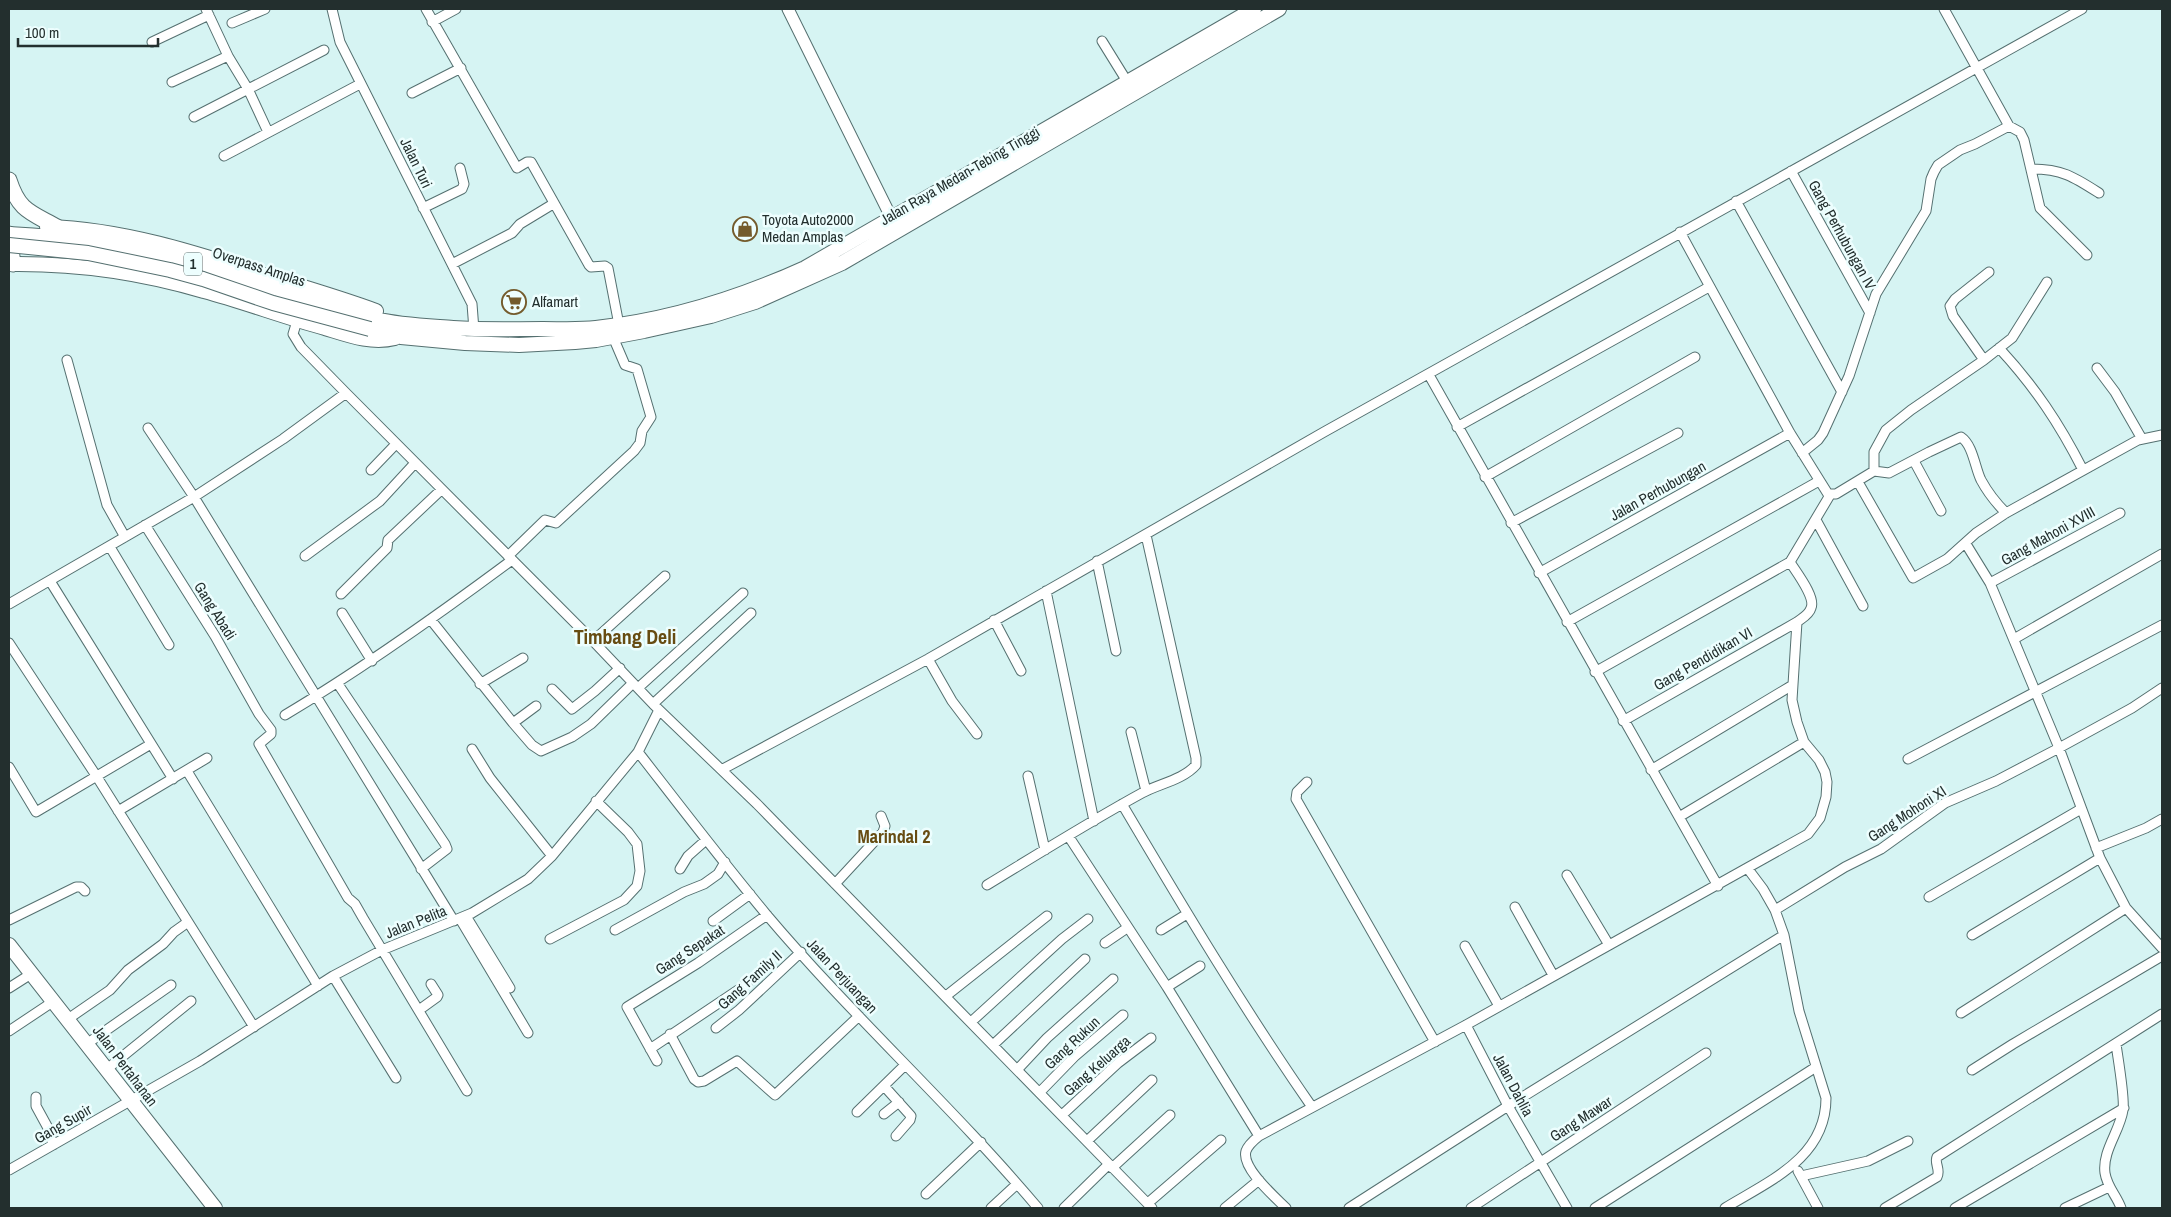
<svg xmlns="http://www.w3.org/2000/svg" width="2171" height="1217" font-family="'Archivo Narrow',sans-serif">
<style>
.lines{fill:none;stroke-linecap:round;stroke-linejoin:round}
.minor-casing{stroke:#557070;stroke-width:11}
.tertiary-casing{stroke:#557070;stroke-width:13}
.primary-casing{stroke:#557070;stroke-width:16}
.trunk-casing{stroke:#557070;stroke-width:16}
.motorway-casing{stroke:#557070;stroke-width:17}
.minor{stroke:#fff;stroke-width:9}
.tertiary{stroke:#fff;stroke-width:11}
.primary{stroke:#fff;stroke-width:14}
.trunk{stroke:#fff;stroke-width:14}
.motorway{stroke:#fff;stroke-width:15}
.trunk-bridge-casing{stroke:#557070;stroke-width:16;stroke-linecap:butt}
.trunk-bridge{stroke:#fff;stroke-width:14}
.labels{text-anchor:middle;stroke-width:5;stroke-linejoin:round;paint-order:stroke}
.shield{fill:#edfefe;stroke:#606d6c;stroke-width:1}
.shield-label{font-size:14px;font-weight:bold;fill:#232f2e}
.street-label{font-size:15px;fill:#232f2e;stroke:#edfefe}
.poi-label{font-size:15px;fill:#232f2e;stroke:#edfefe;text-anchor:start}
.quarter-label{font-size:18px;font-weight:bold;fill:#674c12;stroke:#edfefe}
.district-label{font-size:20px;font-weight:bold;fill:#674c12;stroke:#edfefe}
</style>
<rect width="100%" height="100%" fill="#d6f4f3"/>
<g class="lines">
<defs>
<path id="minor" d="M206 9 228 56 248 89 268 132
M332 9 340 42 472 304 474 330
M426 9 517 168 527 162H531L589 265 591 267 605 266 608 268 619 325
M432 22 456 9
M232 23 265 9
M1102 41 1128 83
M152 42 209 15
M172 82 228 56
M412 93 461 68
M194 117 324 50
M2009 126 2020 132 2024 140 2040 208 2087 255
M224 156 360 84
M2032 169C2062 169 2074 177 2099 193
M1791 171 1870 313
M1736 201 1842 392
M423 208 462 189 464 184 460 168
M1680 232 1790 433 1828 494H1836L1874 471 1889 473 1929 452 1961 437C1973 445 1975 468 1981 480 1988 493 1996 503 2006 513
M452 264 512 233 520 224 553 204
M297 321 293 334 301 347 346 393 593 641 653 704 757 804 1152 1208
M1999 348C2035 387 2059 423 2083 470
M67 360 107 505 125 537
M1984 360 1953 316 1950 306 1955 299 1989 272
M2097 368 2115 392 2142 439
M1429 375 1718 886
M1457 427 1709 287
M148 428 194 497 454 921
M1802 453 1818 440 1823 433 1849 376 1876 294 1926 211 1931 179 1934 172 1938 165 1960 150 1975 144 2009 126 1944 9
M1914 461 1941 511
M371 470 396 444
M1874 471V452L1886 430 1911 410 1984 360 2012 338 2047 282
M1485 477 1695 357
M1858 482 1913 578 1947 559 1976 533 2006 513 2138 440 2162 435
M1816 520 1863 606
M1511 523 1678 433
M145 525 215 636 259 714 271 730V734L259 744 348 898 355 904 363 918 467 1091
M1966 544 1990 583 2059 748 2100 858 2126 908 2162 948
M110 547 169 645
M305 556 380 501 415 463
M508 556 545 520 556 523 634 451 640 443 642 431 651 417 637 369 625 365 613 337
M1097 561 1116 651
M1539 573 1790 433
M50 581 173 779
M1990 583 2120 513
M1046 591 1094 821
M341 594 387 548 388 540 441 490
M9 604 194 497 283 439 346 393
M342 613 372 661
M431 620 513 723 532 745 541 751 572 737 591 724 633 683
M994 620 1021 671
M1567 622 1819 481
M2014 639 2162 554
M593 641 665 576
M9 643 97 777 254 1027
M928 659 952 701 977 734
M1595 672 1790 562 1830 495
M338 684 445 844 447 849 421 869
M480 684 523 658
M638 688 743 593
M552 689 572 709 595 691 620 668
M653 704 751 613
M285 715C364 668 438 615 512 560
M1623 721 1797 622C1802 618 1809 615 1811 608 1816 597 1796 572 1790 562
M513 723 536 706
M1131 732 1146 791
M472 749 490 778 552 856
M638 752C680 806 722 861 766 914 852 1016 952 1106 1038 1208
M1908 759 2162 625
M9 767 36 812 151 744
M723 769 928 659 1324 432 2082 9
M1651 770 1791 686
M187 771 318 986
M1028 776 1045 850
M1307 782 1297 792 1296 799 1435 1042
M1122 804C1183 907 1244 1009 1312 1107
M118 811 207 758
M1679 817 1804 742 1797 722 1792 700 1797 622
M1069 837 1167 987 1259 1136
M2096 848 2146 828 2162 819
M680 869 688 856 706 840
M1567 875 1609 945
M835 884 883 832 885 826 881 816
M987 885C1038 854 1089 822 1142 793 1158 784 1183 780 1196 765V758L1146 535
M1929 897 2081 809
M1515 907 1553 975
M1775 910 1845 867 1881 849 1945 803 1996 781 2059 748 2132 708 2162 688
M466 916 510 988
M460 919 528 1033
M9 920 76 887H81L85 891
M713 921 750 894
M615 930 684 892 704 884 718 874 725 862
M1161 930 1187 914
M1972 935 2100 858
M550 939 624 900 637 886 640 871 637 844 628 832 596 801
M1105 943 1127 928
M1465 946 1499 1006
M333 976 396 1078
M1167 987 1200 966
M9 988 31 974
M946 996 1047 916
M419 1010 437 997 438 995 431 984
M1961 1013 2126 908
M68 1019 110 990 128 970 163 944 174 932 188 922
M971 1022 1062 939 1088 919
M1466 1025 1508 1106 1567 1208
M716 1028 739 1010 801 952
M9 1031 54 1001
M670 1034 694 1079 698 1082 704 1081 737 1061 775 1095 859 1016
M88 1043 171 985
M2116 1044C2118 1059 2125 1098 2123 1110 2120 1131 2102 1151 2105 1173 2107 1187 2117 1196 2121 1208
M993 1045 1085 959
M650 1049 747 984
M657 1061 627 1007 698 963 767 915
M107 1069 191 1001
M1017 1070 1047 1038 1113 979
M1972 1070 2013 1044 2162 956
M884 1086 911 1116 910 1120 896 1136
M1040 1092 1075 1056 1123 1015
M36 1097V1106L48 1128 53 1145
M857 1112 905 1065
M884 1114 899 1102
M1062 1115 1118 1063 1151 1038
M1087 1141 1152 1080
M1112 1168 1170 1115
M9 1170 200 1061 333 976 382 950 472 913 528 879 552 856 638 752 659 710
M1798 1171 1818 1208
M1801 1176 1868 1161 1908 1141
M926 1194 981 1142
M1148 1203 1221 1140
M991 1208 1017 1184
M1064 1208 1109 1164
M1225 1208 1259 1180
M1286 1208C1275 1197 1241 1168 1246 1151 1248 1145 1254 1140 1259 1136L1466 1025 1808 834 1820 818 1826 797 1827 782 1825 772 1819 760 1804 742
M1349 1208 1508 1106 1784 935
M1471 1208 1706 1053
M1595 1208 1816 1067
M1725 1208C1769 1181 1826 1158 1826 1098L1799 1011 1784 935 1775 910 1763 889 1748 869
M1885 1208 1937 1177C1941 1170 1934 1163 1937 1157L2162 1014
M1955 1208 2124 1108
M2065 1208 2109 1187"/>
<path id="tertiary" d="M788 9 892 219"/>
<path id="primary" d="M9 945 215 1208"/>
<path id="trunk" d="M47 227C122 229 196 253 267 276 303 287 341 298 376 311
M9 234C75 237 143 248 207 267 263 284 318 306 375 319 400 325 427 326 453 328 483 330 513 329 543 329 561 329 579 330 596 328 669 320 739 298 805 268L1254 9
M9 264C76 263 140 272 204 291 245 302 284 317 325 328 348 335 371 344 395 338
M370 329 401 337 465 343 519 345 575 342 596 340 644 331 711 316 755 302 842 263 1279 9"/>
<path id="motorway" d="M9 180C19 211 30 212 57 227
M9 234 13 264"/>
</defs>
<use href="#minor" class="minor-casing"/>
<use href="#tertiary" class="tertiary-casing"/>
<use href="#primary" class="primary-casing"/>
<use href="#trunk" class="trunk-casing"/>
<use href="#motorway" class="motorway-casing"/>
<use href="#minor" class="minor"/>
<use href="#tertiary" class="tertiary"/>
<use href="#primary" class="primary"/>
<use href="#trunk" class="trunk"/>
<use href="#motorway" class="motorway"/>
<defs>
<path id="trunk-bridge" d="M9 245 88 253 170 270 203 279 273 303 370 329"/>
</defs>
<use href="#trunk-bridge" class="trunk-bridge-casing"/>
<use href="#trunk-bridge" class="trunk-bridge"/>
</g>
<defs>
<symbol id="shop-ring" viewBox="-11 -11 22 22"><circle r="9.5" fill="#edfefe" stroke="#745b2c" stroke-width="1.5"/><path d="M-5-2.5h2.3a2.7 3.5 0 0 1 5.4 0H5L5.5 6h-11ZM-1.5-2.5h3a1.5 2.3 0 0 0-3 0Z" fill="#745b2c"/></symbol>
<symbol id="supermarket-ring" viewBox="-11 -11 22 22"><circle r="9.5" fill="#edfefe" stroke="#745b2c" stroke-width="1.5"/><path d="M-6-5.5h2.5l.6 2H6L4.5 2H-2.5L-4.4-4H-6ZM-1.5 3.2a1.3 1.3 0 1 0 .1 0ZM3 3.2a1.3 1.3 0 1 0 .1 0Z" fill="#745b2c"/></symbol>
</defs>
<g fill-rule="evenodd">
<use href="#shop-ring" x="731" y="215" width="28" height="28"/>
<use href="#supermarket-ring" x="500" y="288" width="28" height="28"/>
</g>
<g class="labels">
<rect class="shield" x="184" y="252.5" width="18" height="23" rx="4"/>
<g class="shield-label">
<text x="193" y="269">1</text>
</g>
<g class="street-label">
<text transform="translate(416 163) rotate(64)" y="5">Jalan Turi</text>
<text transform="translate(960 176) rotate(-30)" y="5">Jalan Raya Medan-Tebing Tinggi</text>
<text transform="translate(1842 235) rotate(61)" y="5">Gang Perhubungan IV</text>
<text transform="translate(259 267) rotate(18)" y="5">Overpass Amplas</text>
<text transform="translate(1658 491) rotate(-29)" y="5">Jalan Perhubungan</text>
<text transform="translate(2048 536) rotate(-29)" y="5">Gang Mahoni XVIII</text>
<text transform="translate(215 611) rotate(58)" y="5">Gang Abadi</text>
<text transform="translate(1703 659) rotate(-30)" y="5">Gang Pendidikan VI</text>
<text transform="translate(1907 814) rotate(-33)" y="5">Gang Mohoni XI</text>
<text transform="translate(416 922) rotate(-22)" y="5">Jalan Pelita</text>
<text transform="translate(690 950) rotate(-33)" y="5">Gang Sepakat</text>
<text transform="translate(842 976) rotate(47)" y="5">Jalan Perjuangan</text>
<text transform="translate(750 980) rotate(-42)" y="5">Gang Family II</text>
<text transform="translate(1072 1043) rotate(-43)" y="5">Gang Rukun</text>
<text transform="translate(125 1066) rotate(53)" y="5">Jalan Pertahanan</text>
<text transform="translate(1097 1066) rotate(-41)" y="5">Gang Keluarga</text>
<text transform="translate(1513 1085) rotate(62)" y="5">Jalan Dahlia</text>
<text transform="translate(1581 1119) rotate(-33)" y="5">Gang Mawar</text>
<text transform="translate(63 1124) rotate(-30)" y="5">Gang Supir</text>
</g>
<g class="poi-label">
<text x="762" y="225">Toyota Auto2000<tspan x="762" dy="17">Medan Amplas</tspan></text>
<text x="532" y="307">Alfamart</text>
</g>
<g class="quarter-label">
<text x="894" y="843">Marindal 2</text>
</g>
<g class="district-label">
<text x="625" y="644">Timbang Deli</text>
</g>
</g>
<rect width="2171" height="1217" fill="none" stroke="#232f2e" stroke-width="20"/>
<path d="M18 38v8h140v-8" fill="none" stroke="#232f2e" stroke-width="2.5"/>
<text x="25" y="38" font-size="15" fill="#232f2e" stroke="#edfefe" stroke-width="4" paint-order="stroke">100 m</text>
</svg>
